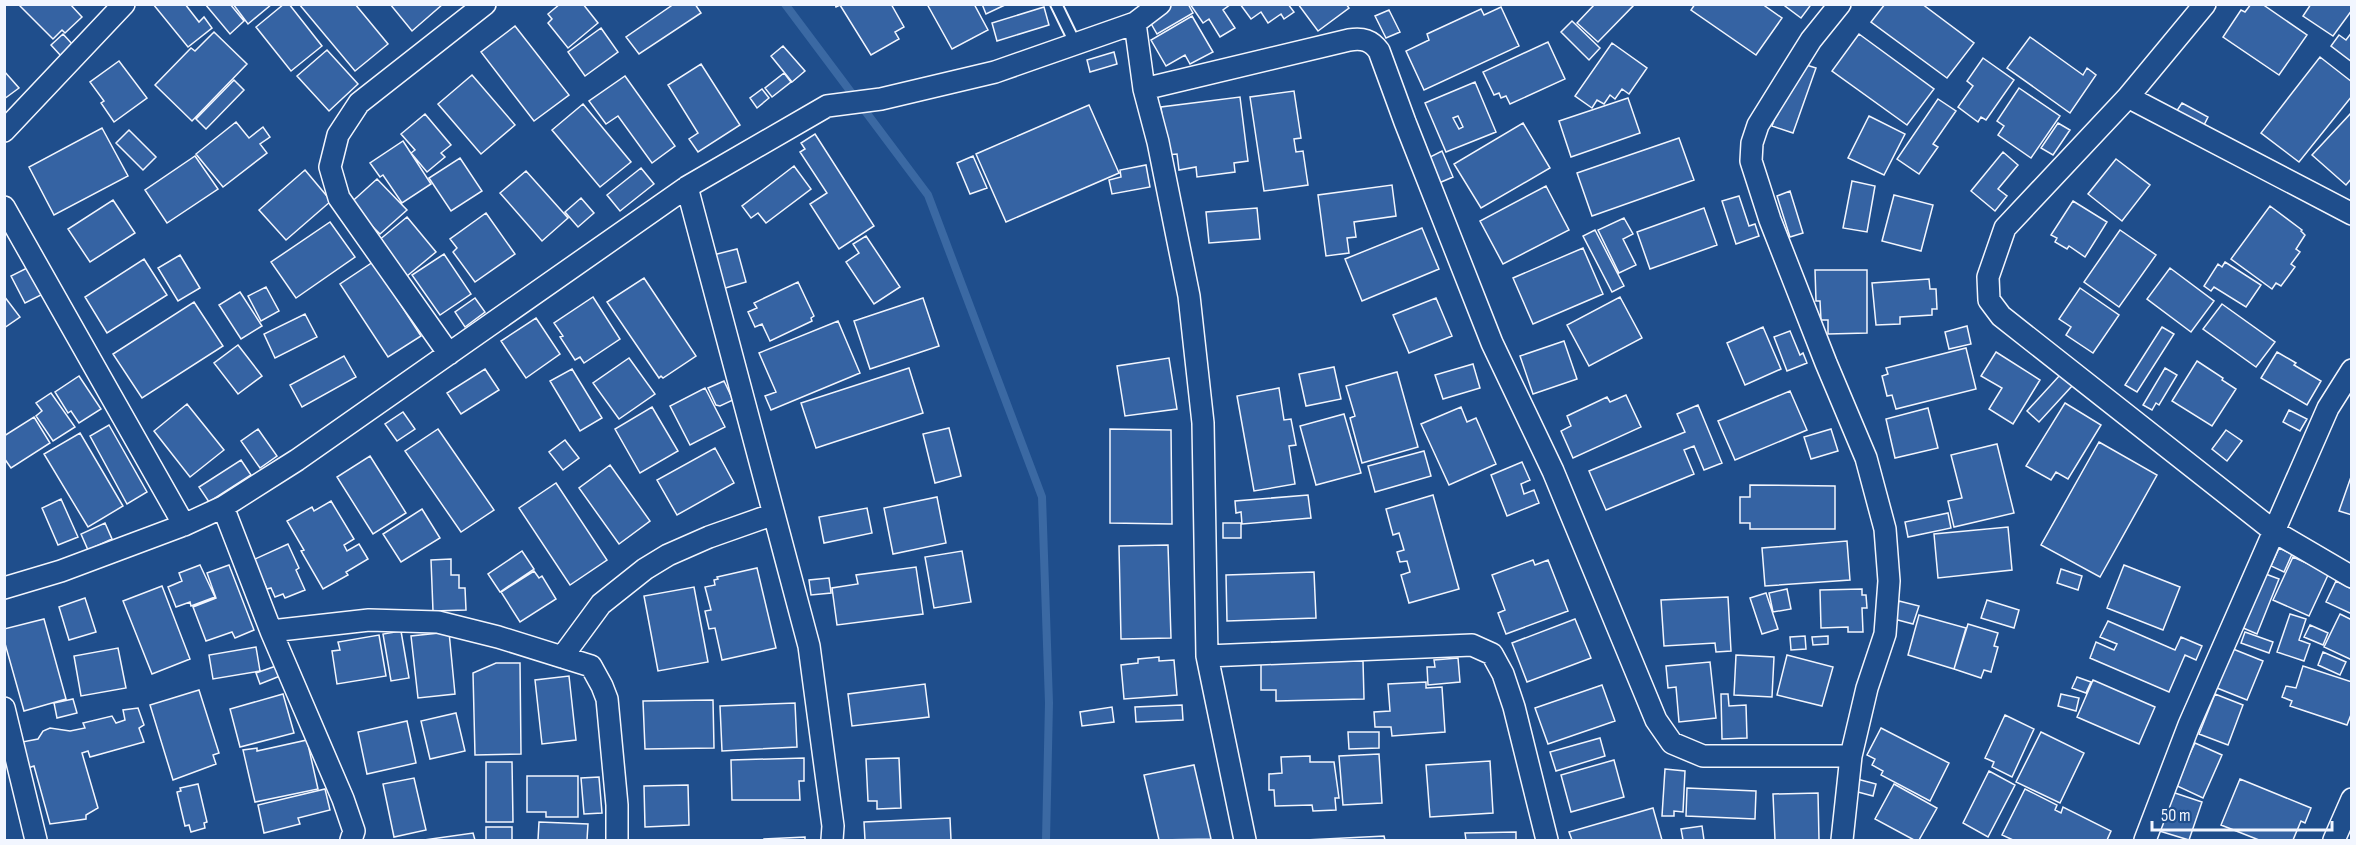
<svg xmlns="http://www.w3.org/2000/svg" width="2356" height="845" font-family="'Sofia Sans Condensed',sans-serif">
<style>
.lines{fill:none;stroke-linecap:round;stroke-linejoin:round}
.stream{stroke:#3b69a3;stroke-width:8}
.building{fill:#3563a3;stroke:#f2f6ff;stroke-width:1.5;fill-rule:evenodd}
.service-casing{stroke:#f2f6ff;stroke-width:14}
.minor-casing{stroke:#f2f6ff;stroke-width:24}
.service{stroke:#1f4e8c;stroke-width:10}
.minor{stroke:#1f4e8c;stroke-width:21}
</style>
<rect width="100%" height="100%" fill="#1f4e8c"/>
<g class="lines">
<path class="stream" d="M785 4 928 195 1042 497 1049 703 1046 840"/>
</g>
<path class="building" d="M70 4 82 17 65 33 62 30 53 39 19 5Z
M153 4H185L199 22 204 17 212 28 188 47Z
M205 4H230L244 21 230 34Z
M233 4H272L248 24Z
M284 4H289L322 46 291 71 256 27Z
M299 4H355L388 44 355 71Z
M390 4H443L412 31Z
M560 4H583L598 23 568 48 548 23 552 19 548 14Z
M674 4H695L701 13 639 54 626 37Z
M835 4H891L904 27 895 32 899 39 871 55 840 5 836 7Z
M927 4H974L988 30 952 49Z
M982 4H1007L986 14Z
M1173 4H1188L1193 13 1157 34 1149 20Z
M1190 4H1231L1223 10 1235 28 1220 37 1209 19 1203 23Z
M1240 4H1288L1294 12 1284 19 1281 14 1268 23 1261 12 1251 19Z
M1298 4H1346L1349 8 1318 31Z
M1595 4H1632L1633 6 1598 42 1577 23Z
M1695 4H1762L1782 18 1756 55 1691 10Z
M1786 4H1809L1810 6 1801 18 1785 6Z
M1885 4H1922L1974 43 1947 78 1871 22Z
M2251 4H2262L2307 35 2279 75 2223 37 2241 10 2245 12Z
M2311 4H2352V10L2333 36 2303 16Z
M1044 7 1049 25 997 41 992 23Z
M1501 7 1519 46 1424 90 1406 51 1429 40 1427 34 1481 9 1484 15Z
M1389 10 1400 32 1386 38 1375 16Z
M1192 16 1213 52 1190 64 1185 55 1166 66 1151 40Z
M1572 21 1600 48 1589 60 1561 32Z
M515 26 569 95 534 121 481 52Z
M601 28 618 52 585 76 568 52Z
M214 32 247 64 192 121 155 85 191 48 195 51Z
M2352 32V62L2331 46 2339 35 2346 40Z
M63 34 73 45 61 56 51 45Z
M1859 34 1934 89 1907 125 1832 71Z
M2030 37 2083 75 2087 68 2096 75 2070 113 2007 68Z
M1548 42 1565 79 1510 104 1506 96 1501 98 1499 93 1494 95 1483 72Z
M1612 43 1647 68 1629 94 1622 89 1615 99 1610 95 1604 104 1597 100 1592 108 1575 96Z
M783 46 805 71 792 82 771 56Z
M327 50 358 84 329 111 297 76Z
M1114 52 1117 64 1090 72 1087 60Z
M2320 57 2352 82V96L2299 162 2261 133Z
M1983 58 2014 80 1986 120 1981 117 1978 122 1958 107 1973 86 1967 81Z
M119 61 147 98 114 122 101 103 104 101 90 82Z
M1800 63 1816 68 1793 133 1772 126 1791 73Z
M701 64 740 125 698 152 689 139 698 133 668 85Z
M4 71 19 88 4 99Z
M784 73 791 82 772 97 765 88Z
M472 75 515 125 481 154 438 104Z
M625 76 675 146 652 163 618 116 606 124 589 101Z
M234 80 244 90 206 129 196 119Z
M1475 82 1496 132 1446 152 1425 103ZM1458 116 1463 127 1459 129 1453 118Z
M2019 88 2060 116 2031 158 1998 135 2004 126 1997 121Z
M762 89 769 98 757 108 750 98Z
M1294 91 1301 138 1294 139 1296 152 1303 151 1308 185 1264 191 1250 97Z
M1240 97 1248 161 1234 163 1235 172 1197 177 1196 167 1179 170 1177 154 1167 155 1161 107Z
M1628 98 1640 133 1571 157 1559 121Z
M1938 99 1956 111 1933 144 1938 147 1919 174 1897 159Z
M2182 103 2208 117 2203 127 2176 112Z
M583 104 631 162 600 187 552 130Z
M1089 105 1119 173 1006 222 976 154Z
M2352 112V178L2346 185 2312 155Z
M425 114 451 145 441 153 445 157 427 172 411 153 415 150 401 134Z
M1869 116 1905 134 1884 175 1848 158Z
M236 122 249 138 263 127 270 137 260 144 267 153 223 187 196 154Z
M1523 123 1550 168 1481 208 1454 164Z
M2058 123 2070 130 2053 155 2041 148Z
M102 128 128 176 54 215 29 167Z
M129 130 156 157 143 170 116 143Z
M815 134 874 226 839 249 810 204 827 193 800 152 805 149 801 143Z
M1679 138 1694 180 1592 216 1577 173Z
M403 141 431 184 402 203 383 175 380 177 370 163Z
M1442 151 1453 177 1439 183 1428 158Z
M2003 152 2018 165 1998 189 2007 196 1995 211 1971 191Z
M195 156 218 189 167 223 145 190Z
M973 156 987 188 970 194 957 163Z
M460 158 482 191 451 211 429 178Z
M2116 159 2150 185 2122 221 2088 194Z
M1146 165 1150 187 1112 194 1109 180 1121 177 1120 170Z
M794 166 811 189 766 223 758 213 751 218 742 206Z
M641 168 654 184 620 211 607 195Z
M305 170 331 201 286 240 259 210Z
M526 171 568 218 542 241 500 193Z
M377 179 407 210 380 234 371 225 367 229 346 207Z
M1852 181 1875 186 1867 232 1843 228Z
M1392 185 1396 216 1354 222 1356 237 1347 238 1349 253 1326 256 1318 195Z
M1546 186 1569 230 1503 264 1480 221Z
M1790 191 1803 233 1790 237 1777 196Z
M1894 195 1933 205 1921 251 1882 241Z
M1739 196 1749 226 1755 224 1759 236 1736 244 1722 201Z
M581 198 594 213 578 227 565 212Z
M113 200 135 233 90 262 68 229Z
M2073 201 2107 222 2085 257 2069 246 2067 249 2055 242 2057 238 2051 235Z
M2270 206 2302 230 2301 231 2305 235 2296 249 2300 252 2291 264 2295 267 2281 286 2276 283 2272 289 2231 259Z
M1257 208 1260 239 1209 243 1206 212Z
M1704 208 1717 245 1650 269 1637 232Z
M486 213 515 254 475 282 453 252 457 248 450 239Z
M407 217 436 252 407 276 378 241Z
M1624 218 1633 234 1623 239 1636 265 1619 273 1598 230Z
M330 222 355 257 296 298 271 262Z
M1422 228 1439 269 1362 301 1345 259Z
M1595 230 1624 286 1612 292 1583 236Z
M2120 230 2156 255 2119 307 2084 282Z
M866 236 900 287 874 304 846 262 859 253 853 244Z
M1583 248 1603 294 1533 324 1513 278Z
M737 249 746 282 722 289 713 255Z
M444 254 471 294 440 315 412 275Z
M180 255 200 288 178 301 158 268Z
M144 259 167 295 107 333 85 297Z
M373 262 421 336 388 357 340 284Z
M2225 262 2261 285 2246 307 2214 287 2211 291 2204 286 2218 264 2222 267Z
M29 267 43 294 25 303 11 276Z
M2170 268 2214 301 2191 332 2147 299Z
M1815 270H1867V333L1828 334V320H1821L1820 301H1816Z
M644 278 696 356 663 378 661 376 659 378 607 302Z
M1929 279 1930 289H1936L1937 309H1932V315L1900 317V324L1876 325 1872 283Z
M798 282 814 316 811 318 812 321 770 341 762 324 755 327 748 312 757 308 754 303Z
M266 287 279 311 261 321 248 296Z
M2080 288 2119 315 2093 353 2066 335 2071 327 2059 319Z
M240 292 262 326 241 339 219 305Z
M4 296 20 317 4 328Z
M593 297 620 339 584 363 580 357 575 360 560 337 563 336 554 323Z
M1620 297 1642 338 1589 366 1567 325Z
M475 298 485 312 465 327 455 312Z
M923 298 939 346 870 369 854 321Z
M1436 298 1452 336 1409 353 1393 315Z
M194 302 223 346 142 398 113 354Z
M2222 304 2275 342 2256 367 2203 329Z
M305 314 317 337 275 358 264 334Z
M536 318 560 354 526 378 501 341Z
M838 321 860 373 771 410 765 396 776 392 759 353Z
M1967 326 1971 344 1949 349 1945 332Z
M1763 327 1781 369 1745 385 1727 343Z
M2162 327 2174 334 2137 392 2125 385Z
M1790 331 1800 355 1803 353 1807 363 1787 371 1774 337Z
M1564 341 1577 379 1533 394 1520 356Z
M238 345 262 376 238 394 214 363Z
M1966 348 1976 389 1896 409 1892 395 1887 396 1882 376 1888 374 1886 368Z
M1996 352 2040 380 2013 424 1989 409 2002 388 1981 376Z
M2277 352 2296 363 2294 365 2321 381 2307 405 2261 378Z
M344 356 356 377 302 407 290 385Z
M629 358 655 394 619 419 593 383Z
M1169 358 1177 409 1125 416 1117 366Z
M2197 361 2223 378 2222 380 2236 389 2212 426 2172 401Z
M1473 364 1480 388 1443 399 1435 375Z
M1334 367 1341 399 1306 406 1299 374Z
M909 368 923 413 816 448 801 403Z
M2165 368 2177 375 2159 405 2156 403 2152 410 2143 405Z
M485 369 499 390 461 414 447 393Z
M572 369 602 418 580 431 550 381Z
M1397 372 1418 447 1362 463 1350 418 1355 416 1346 386Z
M2060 375 2072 386 2039 422 2027 411Z
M79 376 101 409 79 423 71 411 68 413 55 392Z
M724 381 733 400 720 406 716 405 708 388Z
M705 388 725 427 690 445 670 406Z
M1279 388 1284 420 1291 419 1296 445 1289 446 1295 484 1254 491 1237 396Z
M1790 391 1807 430 1735 460 1718 421Z
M51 393 75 427 53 441 36 416 42 411 36 403Z
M1626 395 1641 427 1573 458 1561 431 1571 426 1567 416 1607 397 1610 402Z
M2065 403 2101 425 2068 479 2056 472 2051 480 2026 466Z
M187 404 224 450 190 477 154 431Z
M1698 405 1722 463 1704 470 1694 446 1684 450 1694 474 1606 510 1589 471 1685 432 1677 414Z
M652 407 678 451 640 473 615 429Z
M1461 407 1467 422 1476 418 1496 464 1449 485 1421 424Z
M1928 408 1938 448 1895 458 1886 419Z
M2289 410 2307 419 2300 431 2283 422Z
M403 412 415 429 397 441 385 424Z
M1344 414 1361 473 1316 485 1300 426Z
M34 417 50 443 11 468 4 458V436Z
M109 425 147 492 127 504 90 436Z
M949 428 961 476 935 483 923 434Z
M258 429 277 456 260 468 241 441Z
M438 429 494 510 461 532 405 451Z
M1110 429 1171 430 1172 524 1110 523Z
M1831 429 1838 451 1811 459 1804 437Z
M2226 430 2242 441 2227 461 2212 449Z
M80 433 123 506 88 527 44 454Z
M565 440 579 458 563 470 549 452Z
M2099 442 2157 475 2100 577 2041 545Z
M1997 444 2014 513 1954 527 1948 501 1962 498 1951 455Z
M715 448 734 483 677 515 657 480Z
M1424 451 1431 476 1375 492 1368 466Z
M370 456 406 513 373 534 337 477Z
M241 460 251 475 209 502 199 487Z
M1522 462 1530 480 1521 484 1524 494 1534 490 1539 503 1507 516 1491 475Z
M610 465 650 521 619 544 579 488Z
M2352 474V515L2339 511Z
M556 483 607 560 570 585 519 508Z
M1750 485 1835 486V529H1750V523H1740V497H1750Z
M1308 495 1311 518 1242 524 1241 512 1236 513 1235 501Z
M1433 495 1459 589 1409 603 1401 575 1410 572 1407 561 1400 562 1397 552 1404 550 1399 533 1393 535 1386 509Z
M937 497 946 543 893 554 884 508Z
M61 499 78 537 58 545 42 508Z
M331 501 354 539 344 545 347 551 359 544 368 559 346 572 348 575 323 589 301 551 304 550 287 521 312 507 314 511Z
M867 508 872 533 824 543 819 517Z
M422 509 440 538 401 562 383 534Z
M1948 513 1951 528 1908 537 1905 522Z
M105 523 112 539 88 550 81 534Z
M1223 523H1241V538H1223Z
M2008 527 2012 570 1938 578 1934 534Z
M1847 541 1850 580 1765 586 1762 548Z
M288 544 299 568 296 570 305 590 285 598 283 594 275 597 271 588 267 589 253 560Z
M1168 545 1171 638 1121 639 1119 546Z
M2279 548 2292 554 2284 572 2271 566Z
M522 551 534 569 500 592 488 574Z
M962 551 971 602 934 608 925 557Z
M2293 557 2329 573 2309 616 2273 600Z
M451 559V575H459V588H465L466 610 433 611 431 560Z
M1533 560 1535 565 1548 560 1568 611 1506 634 1498 613 1505 610 1492 575Z
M200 565 215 597 191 606 190 602 176 607 168 587 182 581 179 573Z
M229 565 254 630 235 638 232 632 206 641 193 607 216 598 207 573Z
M2124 565 2180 587 2163 630 2107 608Z
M916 567 923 614 837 625 832 588 858 584 856 575Z
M757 568 776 648 722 660 715 628 709 629 705 611 711 610 705 587 715 585 714 580 718 579 717 577Z
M2061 569 2082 576 2078 590 2057 583Z
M534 571 539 578 542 576 556 599 520 622 501 592Z
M1314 572 1316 618 1227 621 1226 575Z
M2263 573 2279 579 2257 634 2241 627Z
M829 578 831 593 811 595 809 580Z
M2336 581 2352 589V614L2326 602Z
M162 586 190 659 152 674 123 601Z
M694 587 708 662 658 671 644 596Z
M1787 589 1791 609 1773 612 1769 593Z
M1862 589V595H1866L1867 608H1862L1863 632H1848V627L1821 628 1820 590Z
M1766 593 1778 629 1762 634 1750 598Z
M1728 597 1731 651 1716 652 1715 643 1664 646 1661 600Z
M85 598 96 632 69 640 59 607Z
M1987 600 2019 610 2014 628 1981 618Z
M1899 601 1919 606 1913 624 1894 619Z
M2290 614 2306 619 2299 640 2310 644 2304 661 2277 652Z
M2340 614 2352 620V660L2324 647Z
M1919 615 1966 628 1954 669 1908 655Z
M44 619 66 699 24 711 4 640V629Z
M1575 619 1591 658 1527 682 1512 643Z
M2108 621 2175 650 2181 637 2202 646 2196 660 2185 655 2169 692 2090 658 2096 642 2114 650 2117 644 2100 637Z
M1968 624 1998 633 1994 646 1998 647 1991 672 1984 670 1981 678 1954 669Z
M2310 625 2328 633 2323 645 2304 637Z
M401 631 409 678 391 681 383 634Z
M449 632 455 694 418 698 411 636Z
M2245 632 2273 642 2269 653 2241 643Z
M379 635 386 676 337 684 332 651 340 650 338 642Z
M1805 636 1806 649 1791 650 1790 637Z
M1828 636V644L1813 645 1812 637Z
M256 647 260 671 213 679 209 655Z
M2228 647 2263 661 2247 700 2212 686Z
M118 648 126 688 81 696 74 656Z
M2323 652 2346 662 2340 675 2318 665Z
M1736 655 1774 657 1772 697 1734 695Z
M1787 655 1833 667 1822 706 1777 695Z
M1159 657V661L1174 660 1177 695 1124 699 1121 665 1138 663V659Z
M1458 658 1460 682 1428 685 1427 667H1435L1434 660Z
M1363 661 1364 699 1276 701V690H1261V663Z
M1710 662 1716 718 1679 722 1676 687 1668 688 1666 666Z
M496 663H520L521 754 475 755 473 673Z
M276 666 280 676 260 684 256 673Z
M2303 666 2352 682V712L2347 725 2290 706 2292 701 2282 697 2286 686 2296 688Z
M569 676 576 740 542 744 535 680Z
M2077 677 2091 682 2086 693 2072 688Z
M2093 680 2155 707 2139 744 2077 717Z
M1426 682V688L1442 687 1445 732 1392 736 1391 727H1375L1374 712 1390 711 1388 684Z
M925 684 929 717 852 726 848 694Z
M1602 685 1615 721 1548 744 1535 708Z
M199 690 219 753 213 755 216 764 173 780 150 705Z
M283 694 294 733 240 747 230 709Z
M1721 694H1728L1729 706 1746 705 1747 738 1722 739Z
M2061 694 2079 698 2076 711 2058 706Z
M2215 694 2243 705 2228 745 2199 734Z
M73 699 77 713 57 718 54 703Z
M713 700 714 748 645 749 643 701Z
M795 703 797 747 722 751 720 706Z
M1182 705 1183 720 1136 722 1135 707Z
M1112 707 1114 722 1082 726 1080 712Z
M138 708 144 725 139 728 144 742 90 757 88 751 82 753 98 808 86 815V819L50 824 34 766 28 768 22 742 38 739 43 731 50 728 70 731 85 728 83 723 112 716 116 723 125 720 123 710Z
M456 713 465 751 430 759 421 721Z
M2005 715 2034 729 2012 777 1992 767 1994 762 1985 758Z
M407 721 416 763 367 774 358 732Z
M1881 728 1949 763 1930 801 1881 775 1883 771 1872 765 1875 759 1867 755Z
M1348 732H1379V748L1349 749Z
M2041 732 2084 753 2060 803 2016 782Z
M1600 738 1605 756 1556 771 1550 752Z
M307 740 318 789 255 802 243 750 257 748V751Z
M2195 743 2222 755 2203 798 2175 785Z
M1379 754 1382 803 1343 805 1339 756Z
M1310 756V762H1334L1339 798H1335L1336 810 1313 811 1312 805 1275 806 1274 790H1269V774L1282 773 1281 757Z
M804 758V781H799L800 800H732L731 760Z
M899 758 901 808 877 809V801H868L866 759Z
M1614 760 1624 797 1571 812 1561 775Z
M1490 761 1493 813 1430 817 1426 765Z
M486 762H512L513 822H486Z
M1194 765 1211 839 1159 840 1144 775Z
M1665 769 1685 771 1683 812 1674 811V816H1662Z
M1989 771 2015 785 1988 837 1963 823Z
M527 776H578V817H546V812H527Z
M599 777 602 813 584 814 581 778Z
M414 778 426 830 394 837 383 784Z
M1857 779 1876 784 1873 796 1854 791Z
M2240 779 2311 808 2305 823 2301 821 2293 840H2259L2221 825Z
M198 784 207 822 204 823 205 828 191 832 189 825 185 826 177 792 181 791 180 788Z
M1894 784 1937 808 1919 840H1914L1875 819Z
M688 785 689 825 645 827 644 786Z
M1687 788 1756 791 1755 819 1686 816Z
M325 789 330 810 298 818 300 824 264 833 258 805Z
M2025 789 2057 805 2055 810 2061 813 2063 807 2111 831 2107 840H2013L2002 835Z
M2169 791 2202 802 2189 840 2156 830Z
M1818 793 1819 840H1775L1773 794Z
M1653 808 1662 840H1572L1569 832Z
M950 818 951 840H865L864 822Z
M539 822 588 824 587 840H538Z
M1702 826 1704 840H1683L1681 829Z
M486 827H512V840H486Z
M1516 832V840H1466L1465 833Z
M473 833 475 840H424Z
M1384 836 1385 840H1305Z
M805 837V840H764V839Z"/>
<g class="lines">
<defs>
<path id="service" d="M1056 4 1075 43"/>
<path id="minor" d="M1840 4 1811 40 1758 125 1752 143 1751 161 1770 220 1826 363 1866 458 1885 529 1889 581 1885 634 1867 688 1851 756 1842 840
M2205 4 2128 97 2005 228 1988 277 1989 300 2001 316 2275 532 2352 577
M1135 23 1144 89 1158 142 1189 296 1203 423 1207 656 1245 840
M1144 89 1349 40C1363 38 1371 40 1379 51L1405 122 1492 343 1553 471 1656 720 1672 743 1703 756H1851
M2128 97 2352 214
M4 131 124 4
M687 187 809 646 833 826 832 840
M4 207 184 525
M449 354 339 198 330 167 338 135 359 103 485 4
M223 507 271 631 343 799 354 831 351 840
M4 588 61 571 184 525 223 507 297 460 687 187 827 106 881 99 995 72 1135 23 1160 4
M271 631 369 620 438 622 498 637 591 666 602 686 607 699 617 805V840
M1207 656 1472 645 1492 654 1503 674 1514 707 1547 840
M562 657 601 604 645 569 668 555 709 537 774 514
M4 708 36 840
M2145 840 2189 725 2328 408 2352 370
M2334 840 2352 799"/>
</defs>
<use href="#service" class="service-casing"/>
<use href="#minor" class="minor-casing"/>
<use href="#service" class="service"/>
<use href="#minor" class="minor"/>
</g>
<rect width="2356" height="845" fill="none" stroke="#f2f6ff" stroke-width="12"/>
<path d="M2152 821v9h180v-9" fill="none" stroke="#f2f6ff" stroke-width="3"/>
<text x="2161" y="821" font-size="18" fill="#f2f6ff" stroke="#1f4e8c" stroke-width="4.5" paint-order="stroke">50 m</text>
</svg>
